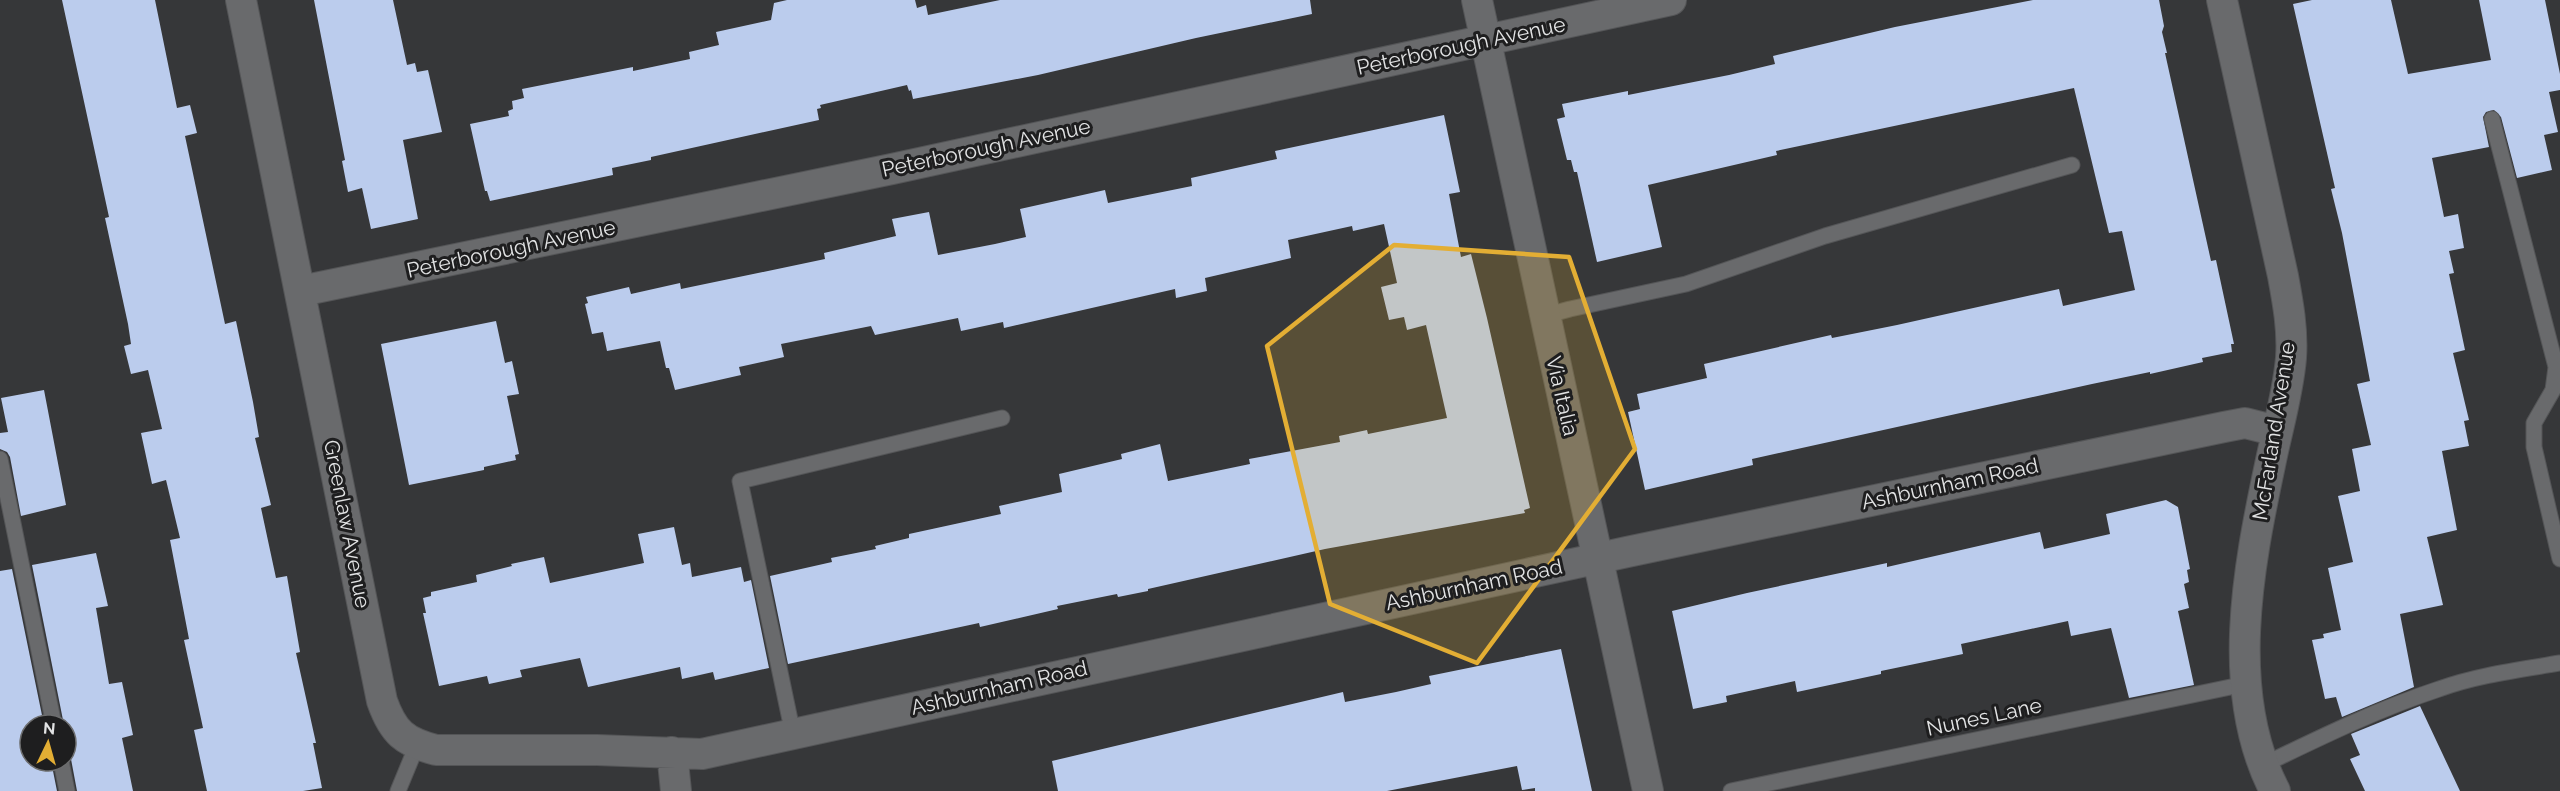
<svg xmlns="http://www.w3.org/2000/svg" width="2560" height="791" font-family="Raleway,sans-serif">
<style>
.building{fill:#bbcced}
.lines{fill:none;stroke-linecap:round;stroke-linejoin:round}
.lane-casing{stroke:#545557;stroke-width:17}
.street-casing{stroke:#545557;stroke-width:32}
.lane{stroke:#696a6c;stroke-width:15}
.street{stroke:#696a6c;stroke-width:30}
.marked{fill:#e3ae34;fill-opacity:0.2;stroke:#e3ae34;stroke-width:4.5;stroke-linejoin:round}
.labels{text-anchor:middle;stroke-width:6;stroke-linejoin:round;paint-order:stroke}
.street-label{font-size:21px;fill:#e2e3e4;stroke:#1e1e1f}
</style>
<rect width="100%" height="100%" fill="#363739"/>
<path class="building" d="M62 0H155L177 108 190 105 197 133 185 136 225 324 236 321 253 402 259 437 255 438 271 505 261 508 276 578 287 576 300 652 296 653 316 743H313L322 788 303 791H207L194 730 203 728 184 640 189 639 170 540 180 538 166 480 152 484 141 433 162 429 148 370 131 374 124 346 131 344 128 324 105 218 109 217Z
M314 0H393L407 65 415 63 417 72 428 70 442 132 403 140 418 219 371 229 362 188 348 192 342 161 345 160Z
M787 0H915L917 8 926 5 928 15 1000 0H1310L1312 14 1196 38 1038 75 913 99 911 90 909 91 907 85 820 105 821 108 817 109 819 120 651 157V160L612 168 613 175 490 201 487 191H485L470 124 509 116 508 111 513 109 512 101 524 98 522 89 633 67V71L690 59 689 52 719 45 716 32 771 20 774 3Z
M2033 0H2159L2164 26 2162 32 2167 53H2165L2211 261 2216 260 2234 344H2231L2232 352 2202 358 2203 362 2150 374V372L2092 384 1752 459 1753 465 1645 490 1628 412 1640 409 1637 394 1707 378 1704 364 1831 335 1832 338 1897 325 2059 289 2063 306 2135 290 2122 231 2109 233 2074 88 1776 151 1777 155 1648 185 1662 247 1597 262 1577 172H1574L1571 160H1567L1557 119 1565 117 1562 104 1628 91V95L1729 75 1775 64 1773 56 1895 27Z
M2312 0H2391L2408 74 2491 60 2479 0H2545L2560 74V90L2549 92 2558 132 2544 135 2552 170 2517 178 2501 117 2494 110 2486 112 2483 117 2489 147 2432 158 2444 217 2458 214 2464 248 2449 251 2454 273 2449 274 2465 350 2453 353 2469 420 2464 421 2469 446 2442 451 2457 530 2427 537 2443 605 2400 614 2414 687 2342 717 2336 697 2325 699 2312 640 2324 638 2323 634 2341 630 2328 568 2353 562 2338 496 2360 491 2352 449 2371 445 2357 384 2370 381 2342 233 2331 189 2335 188 2293 4Z
M1444 115 1460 192 1449 194 1461 257 1471 254 1487 318 1530 508 1524 510 1525 513 1325 549 1148 589V591L1118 597 1117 594 1057 606 1058 609 980 627 979 623 788 664 770 576 832 562 831 558 876 549 875 546 909 538V534L1001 514 999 506 1062 492 1059 474 1122 459 1121 454 1160 444 1168 481 1250 464 1249 459 1340 442 1339 436 1367 430 1368 434 1447 418 1426 325 1407 330 1404 317 1389 320 1381 287 1397 283 1384 224 1353 231 1352 226 1288 240 1291 258 1205 278 1207 291 1176 298 1175 289 1004 328 1003 322 961 331 958 318 875 335 871 326 781 344 784 357 739 367 741 375 675 390 669 368H666L660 341 607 351 603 332 592 334 585 304 588 303 586 297 629 287 631 294 680 283 681 289 825 259 824 253 896 236 892 219 929 212 938 255 995 244 1026 237 1020 209 1105 190 1108 203 1192 186 1191 178 1277 159 1275 151Z
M496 321 505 363 512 361 519 394 507 396 519 454 515 455 516 460 484 467V470L409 485 381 344Z
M44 390 66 505 21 516 10 457 7 452 0 449V433L8 432 1 398Z
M2166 500 2178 507 2190 569 2187 570 2189 582 2184 584 2189 608 2178 611 2194 685 2129 698 2111 628 2071 636 2068 621 1961 644 1963 654 1881 671V674L1797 692 1795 681 1726 696 1727 702 1693 709 1672 611 1747 593 1887 563V567L2040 532 2044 549 2110 534 2106 514Z
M674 527 682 565 690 563 692 577 741 567 744 582 751 580 769 668 715 680 713 672 682 679 680 667 588 687 580 658 520 670 522 677 489 684 487 676 439 686 423 613H426L423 598 431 596V592L477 582 476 575 512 566 511 564 544 557 550 583 644 563 638 534Z
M96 553 108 606 96 608 109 684 122 682 133 735 122 738 133 791H77L71 759 66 753V725H64L32 565Z
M12 569 44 725H30V761H51L57 791H0V571Z
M1561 649 1592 791H1535V788L1522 790 1517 766 1387 791H1058L1052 761 1343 692 1345 702 1396 692 1431 684 1429 676Z
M2420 706 2460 791H2365L2350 759 2360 755 2351 734Z"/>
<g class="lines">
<defs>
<path id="lane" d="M2492 119 2556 367 2553 390 2534 423V447L2560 559
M1544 316 1570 309 1686 284 1825 236 2072 165
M0 459 54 725
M793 734 740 481 1002 418
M61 761 67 791
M2261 766C2319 738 2378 709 2439 689 2478 675 2519 670 2560 663
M398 791 417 745
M1731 791 2245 684"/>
<path id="street" d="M241 0 382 701C393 732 404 742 436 750H597L702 754 1627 552 2224 427 2245 423 2277 431
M1477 0 1648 791
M2222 0 2283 276C2288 303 2293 330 2291 358 2288 394 2277 430 2270 465 2248 568 2224 693 2275 791
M301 291 892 169 1671 0
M672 752 676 791"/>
</defs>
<use href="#lane" class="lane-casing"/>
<use href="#street" class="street-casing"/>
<use href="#lane" class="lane"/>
<use href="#street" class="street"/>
</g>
<path class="marked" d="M1394 245 1569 257 1635 449 1477 663 1330 604 1267 346Z"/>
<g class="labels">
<g class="street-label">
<text transform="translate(1461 46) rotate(-12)" y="7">Peterborough Avenue</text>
<text transform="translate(986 148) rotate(-12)" y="7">Peterborough Avenue</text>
<text transform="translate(511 249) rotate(-12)" y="7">Peterborough Avenue</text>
<text transform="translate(1562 396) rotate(77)" y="7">Via Italia</text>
<text transform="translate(2274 431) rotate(-81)" y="7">McFarland Avenue</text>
<text transform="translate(1950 484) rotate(-12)" y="7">Ashburnham Road</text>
<text transform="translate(347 524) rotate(79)" y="7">Greenlaw Avenue</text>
<text transform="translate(1474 585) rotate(-12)" y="7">Ashburnham Road</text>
<text transform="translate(999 688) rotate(-13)" y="7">Ashburnham Road</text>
<text transform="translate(1984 717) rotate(-12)" y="7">Nunes Lane</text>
</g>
</g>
<g transform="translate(48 743) rotate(5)"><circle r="28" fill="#1e1e1f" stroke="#6c6d6e" stroke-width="1.5"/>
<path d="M0-4.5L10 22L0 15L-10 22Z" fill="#e3ae34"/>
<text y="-9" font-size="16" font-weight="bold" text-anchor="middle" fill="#e2e3e4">N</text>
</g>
</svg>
